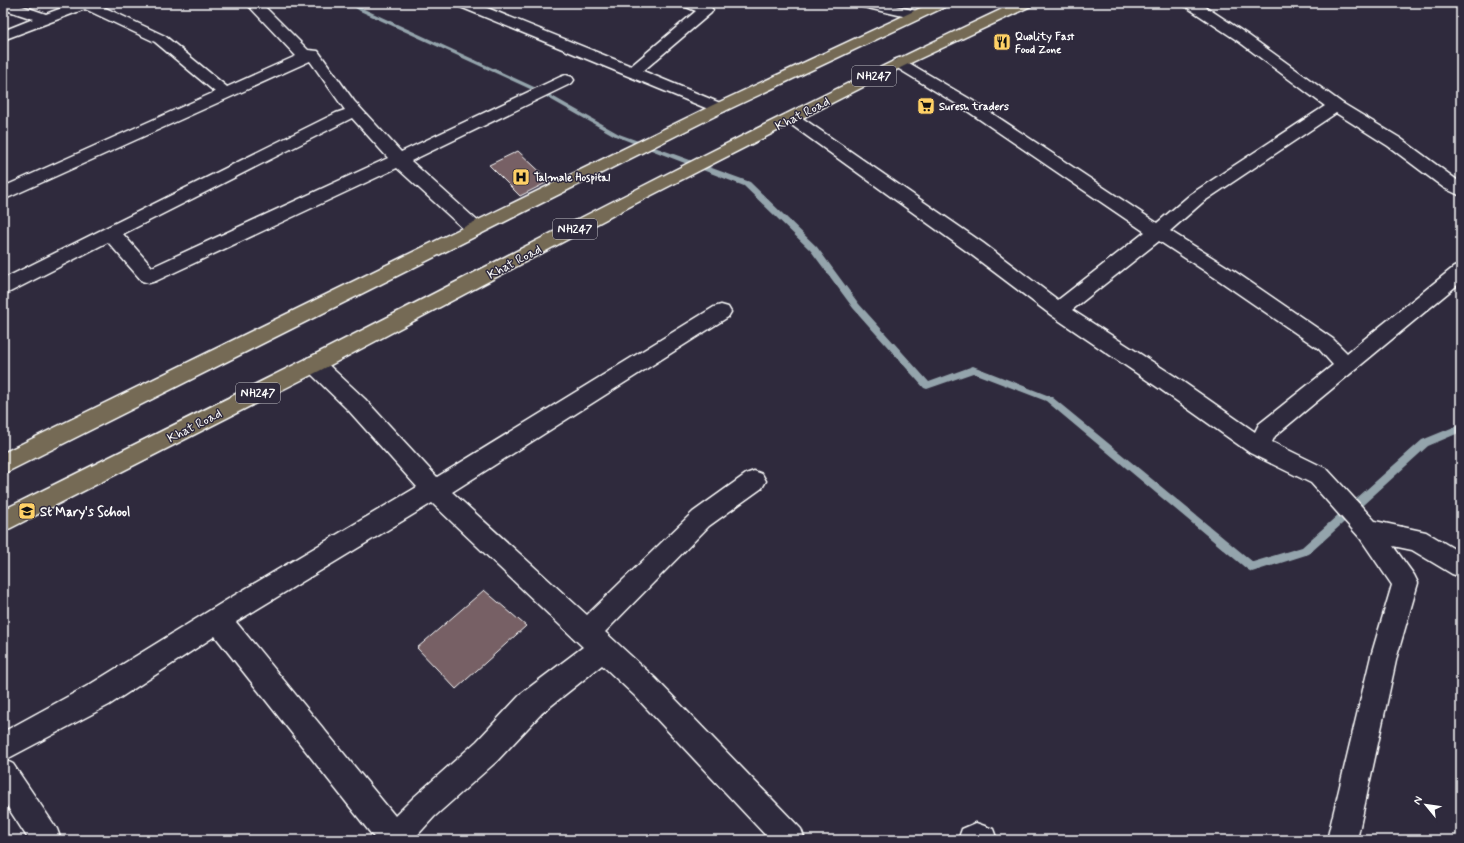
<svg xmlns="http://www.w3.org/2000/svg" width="1464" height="843" font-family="Mynerve,sans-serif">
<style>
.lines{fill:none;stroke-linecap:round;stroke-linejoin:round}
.stream{fill:#94a4ac;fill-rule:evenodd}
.building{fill:#776165;stroke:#fff}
.street-casing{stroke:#fff;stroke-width:3}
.highway-casing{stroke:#fff;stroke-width:3}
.street{fill:#2f2a3d;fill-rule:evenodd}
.highway{fill:#746b55;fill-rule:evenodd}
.labels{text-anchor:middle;stroke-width:3;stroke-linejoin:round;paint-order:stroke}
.far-poi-label{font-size:11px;font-weight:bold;fill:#fff;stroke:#2f2a3d;text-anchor:start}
.shield{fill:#2f2a3d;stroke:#c1bfc5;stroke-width:1}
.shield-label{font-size:12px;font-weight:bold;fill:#fff}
.street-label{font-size:13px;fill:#fff;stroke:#2f2a3d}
.poi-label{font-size:13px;font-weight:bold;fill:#fff;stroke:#2f2a3d;text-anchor:start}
</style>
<rect width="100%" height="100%" fill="#2f2a3d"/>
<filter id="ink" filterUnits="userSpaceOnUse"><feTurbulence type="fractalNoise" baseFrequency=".025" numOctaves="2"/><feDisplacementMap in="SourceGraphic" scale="8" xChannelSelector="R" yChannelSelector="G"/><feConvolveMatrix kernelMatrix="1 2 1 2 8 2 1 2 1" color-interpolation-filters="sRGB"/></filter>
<g filter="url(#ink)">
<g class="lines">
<path class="stream" d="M348 3H355L364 9 545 92 619 134 750 182 817 247 859 304 929 382 973 366 1052 397 1253 562 1302 547 1422 440 1461 424V432L1428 446 1309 554 1252 572 1248 570 1046 401 973 373 927 389 924 388 853 308 811 251 744 186 615 136 541 94 360 11Z"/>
</g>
<path class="building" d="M518 151 550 181 520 196 489 165Z
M484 590 526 626 456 689 417 648Z"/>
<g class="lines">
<defs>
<path id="street" d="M3 3H14L46 14 75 3H95L165 36 227 87 296 56 246 3H261L308 50 318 51 354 101 401 152 560 77 566 75 572 77 574 80 572 83 411 161 482 225 484 229 482 233 475 235 468 233 397 168 156 281 149 283 142 281 108 242 10 292 3 294V279L336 113 345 110 310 61 3 200V187L215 92 155 42 85 9 3 40V31L33 19 3 9ZM352 118 388 158 152 267 123 234Z
M456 3H475L631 66 696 11 684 6 682 3C692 3 707 1 713 10L711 13 643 71 725 105 727 108 725 111 719 113 713 111 458 6Z
M857 3H883L921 12 923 15 921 18 916 19 859 6Z
M1183 3H1200L1248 35 1342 103 1400 138 1461 183V196L1444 188 1388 146 1336 113 1203 202 1170 231 1234 271 1333 339 1347 353 1454 267 1461 265V282L1275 436 1272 442 1327 469 1375 521 1426 532 1461 553V577L1452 574 1412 550 1393 546 1414 575 1418 583 1397 656 1357 840H1327L1371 656 1392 585 1360 538 1311 483 1250 453 1160 389 1051 315 969 253 786 121 784 118 786 115 792 113 798 115 983 243 1058 300 1145 232 963 108 894 66 891 63 894 60 899 58 904 60 975 102 1157 223 1191 194 1325 106 1238 41 1185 6ZM1159 241 1220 281 1319 349 1333 365 1259 424 1255 432 1176 377 1072 310Z
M721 305 728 307 731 312 728 317 452 492 587 615 693 512 746 474 754 471 762 474 766 481 762 488 709 526 605 632 655 678 801 829 805 840H770L635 696 602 665 542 713 497 761 434 817 413 840H376L215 636 109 705 5 760 13 764 57 829 61 840H29L3 800V732L89 685 230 598 417 487 349 411 307 370 304 364 307 358 314 356 321 358 365 399 437 477 714 307ZM432 503 583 647 522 693 477 741 414 797 395 816 236 622Z
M976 823 993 829 997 840H958L962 829Z"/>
<path id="highway" d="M931 3H949L947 6 725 111 3 474V453L713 105Z
M1015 3H1033L1031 6 904 66 644 199 321 370 3 532V510C105 459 207 409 308 358 543 238 776 115 1015 3Z"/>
</defs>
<use href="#street" class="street-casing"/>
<use href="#highway" class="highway-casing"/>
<use href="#street" class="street"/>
<use href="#highway" class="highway"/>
</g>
</g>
<defs>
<symbol id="restaurant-square" viewBox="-11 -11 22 22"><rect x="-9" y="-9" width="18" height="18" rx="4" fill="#ffd166" stroke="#2f2a3d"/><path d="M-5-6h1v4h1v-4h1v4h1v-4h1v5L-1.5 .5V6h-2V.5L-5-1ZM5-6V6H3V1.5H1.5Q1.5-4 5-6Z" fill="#111"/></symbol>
<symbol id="supermarket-square" viewBox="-11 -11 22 22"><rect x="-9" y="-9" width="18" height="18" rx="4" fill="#ffd166" stroke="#2f2a3d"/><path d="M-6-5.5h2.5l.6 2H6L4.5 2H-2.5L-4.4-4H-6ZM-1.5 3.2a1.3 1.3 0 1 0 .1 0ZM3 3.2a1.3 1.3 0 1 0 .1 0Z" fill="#111"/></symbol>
<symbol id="hospital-square" viewBox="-11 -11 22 22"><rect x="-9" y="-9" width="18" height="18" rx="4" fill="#ffd166" stroke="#2f2a3d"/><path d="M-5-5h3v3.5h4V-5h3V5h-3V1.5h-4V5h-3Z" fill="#111"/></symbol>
<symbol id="school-square" viewBox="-11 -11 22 22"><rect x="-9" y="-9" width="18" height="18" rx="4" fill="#ffd166" stroke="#2f2a3d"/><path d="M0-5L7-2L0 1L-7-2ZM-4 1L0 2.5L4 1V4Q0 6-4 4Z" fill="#111"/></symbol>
</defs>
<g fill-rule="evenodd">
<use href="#restaurant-square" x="992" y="32" width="20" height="20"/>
<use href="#supermarket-square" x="916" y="96" width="20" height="20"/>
<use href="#hospital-square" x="511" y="167" width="20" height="20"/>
<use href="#school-square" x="17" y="501" width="20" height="20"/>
</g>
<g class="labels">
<g class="far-poi-label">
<text x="1015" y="40">Quality Fast<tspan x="1015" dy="13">Food Zone</tspan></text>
<text x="939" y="110">Suresh traders</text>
<text x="534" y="181">Talmale Hospital</text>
</g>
<g class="shield">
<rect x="852" y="66" width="44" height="20" rx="3"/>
<rect x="553" y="219" width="44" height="20" rx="3"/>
<rect x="236" y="383" width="44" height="20" rx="3"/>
</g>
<g class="shield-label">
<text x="874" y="80">NH247</text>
<text x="575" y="233">NH247</text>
<text x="258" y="397">NH247</text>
</g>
<g class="street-label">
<text transform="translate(802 113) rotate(-27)" y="5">Khat Road</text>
<text transform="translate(514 261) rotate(-28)" y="5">Khat Road</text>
<text transform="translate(194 425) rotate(-27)" y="5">Khat Road</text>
</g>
<g class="poi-label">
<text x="40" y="516">St Mary's School</text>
</g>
</g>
<rect width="1464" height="843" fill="none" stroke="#2f2a3d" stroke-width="16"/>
<rect x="8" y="8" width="1448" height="827" fill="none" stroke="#fff" stroke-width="1.5" filter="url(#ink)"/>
<g transform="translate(1426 805) rotate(299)" stroke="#2f2a3d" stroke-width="3" paint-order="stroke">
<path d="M0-3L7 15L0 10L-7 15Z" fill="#ffffff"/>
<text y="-6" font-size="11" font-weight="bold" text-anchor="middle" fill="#ffffff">N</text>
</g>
</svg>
